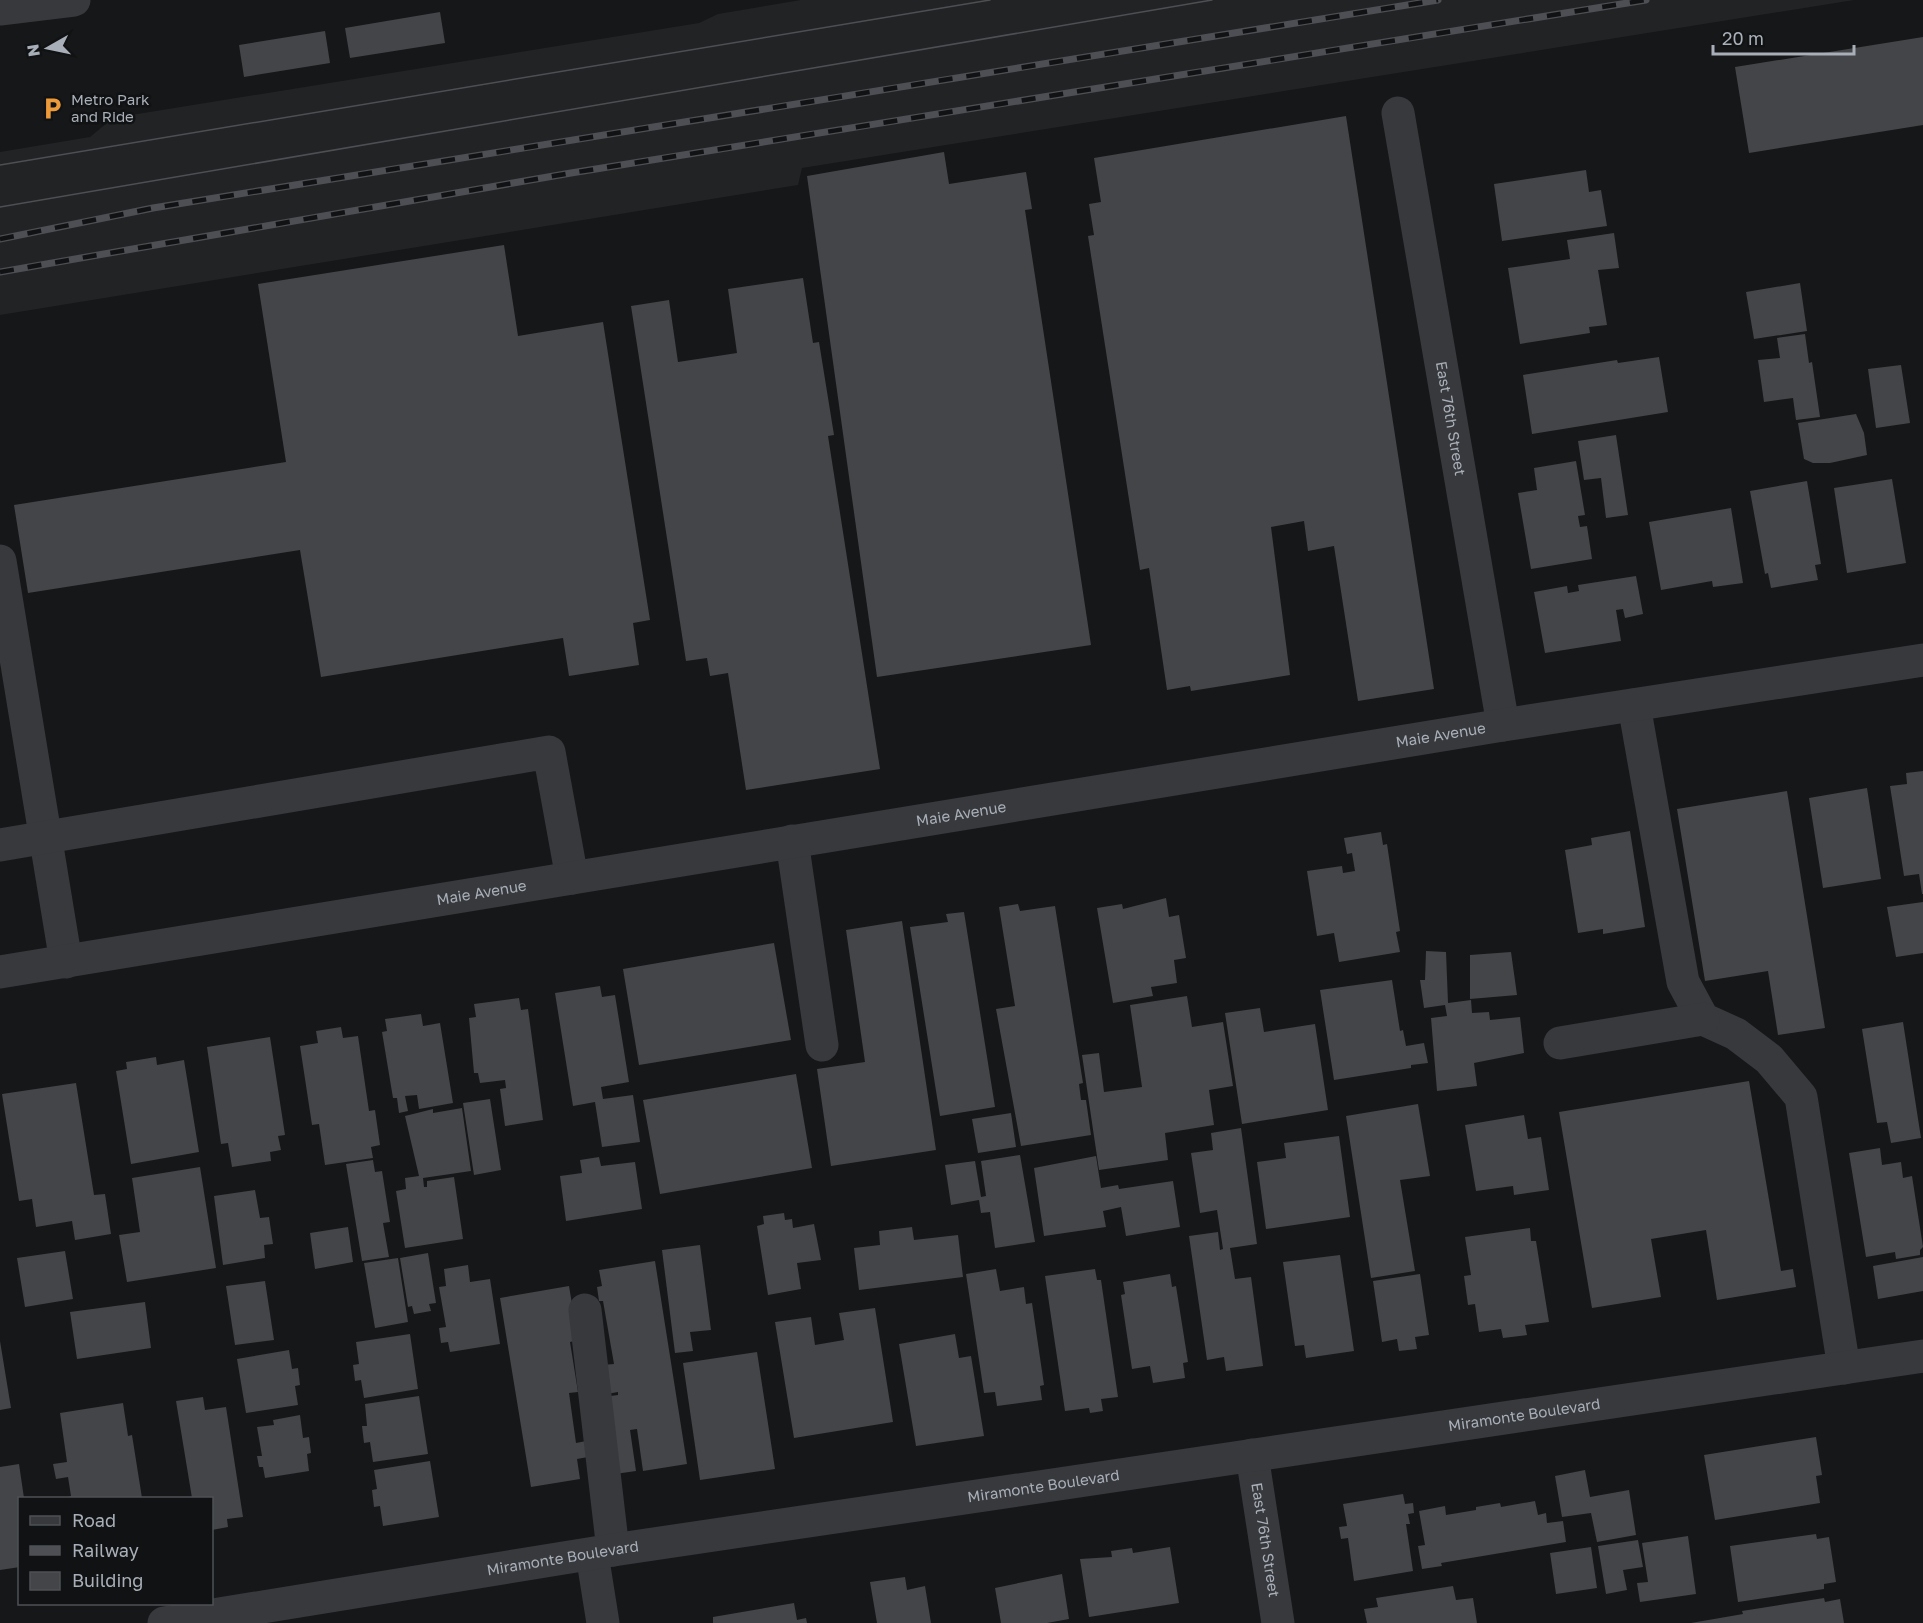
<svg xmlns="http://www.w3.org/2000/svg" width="1923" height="1623" font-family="'Golos Text',sans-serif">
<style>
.built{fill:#222325}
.building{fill:#434548}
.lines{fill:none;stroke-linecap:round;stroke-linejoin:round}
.minor{stroke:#37393d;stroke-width:33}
.tram{stroke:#4d4f54;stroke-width:1.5}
.rail-casing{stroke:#4d4f54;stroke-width:7}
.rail{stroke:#111213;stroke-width:4.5;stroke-dasharray:14;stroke-linecap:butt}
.labels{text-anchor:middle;stroke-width:5;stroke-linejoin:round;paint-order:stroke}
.poi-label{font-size:15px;fill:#a9afb8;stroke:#111213;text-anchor:start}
.street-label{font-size:15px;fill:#a9afb8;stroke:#111213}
</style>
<rect width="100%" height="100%" fill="#161718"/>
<path class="built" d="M801 0H1854L802 168 798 185 0 315V152L90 137 113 118 699 23 718 14Z"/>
<path class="building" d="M440 12 445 43 350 58 345 28Z
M325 31 330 63 244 77 239 45Z
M1923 37V125L1749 153 1735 67Z
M1346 116 1434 689 1358 701 1334 546 1308 551 1304 521 1271 527 1290 675 1191 691 1190 686 1167 690 1149 568 1140 570 1088 236 1094 235 1089 204 1101 202 1094 158Z
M944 152 949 184 1026 172 1032 209 1025 210 1091 645 877 677 807 176Z
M1586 170 1589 192 1601 190 1607 226 1502 241 1494 184Z
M1614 233 1619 268 1598 270 1607 325 1589 327 1590 333 1520 344 1508 268 1570 259 1567 240Z
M504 245 518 336 603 322 650 620 633 623 639 665 569 676 563 638 321 677 300 550 28 593 14 505 286 462 258 284Z
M803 278 813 343 819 342 834 435 828 436 880 769 746 790 728 673 710 676 707 658 686 661 631 306 669 300 678 362 737 353 728 289Z
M1800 283 1807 331 1754 339 1746 292Z
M1805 334 1809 363 1812 362 1820 417 1796 420 1793 398 1764 402 1758 360 1780 358 1777 338Z
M1659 357 1668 412 1532 434 1523 375 1617 360 1618 363Z
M1901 365 1910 423 1876 428 1868 369Z
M1856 414 1864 433 1867 455 1830 463H1813L1804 459 1798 423Z
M1616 435 1628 515 1606 518 1601 478 1584 480 1578 441Z
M1576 461 1585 515 1578 516 1580 527 1587 526 1592 559 1531 569 1518 493 1537 490 1534 468Z
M1892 479 1906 563 1847 573 1834 488Z
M1807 481 1821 564 1815 565 1818 580 1771 588 1768 573 1765 574 1750 491Z
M1731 508 1743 583 1713 587 1712 581 1661 590 1649 522Z
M1636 576 1643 614 1625 618 1623 609 1616 610 1621 641 1545 653 1534 592 1567 586 1568 593 1579 591 1578 585Z
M1923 771V894H1922L1919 874 1904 876 1890 786 1907 784 1906 773Z
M1867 788 1881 879 1823 888 1809 798Z
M1787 791 1825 1028 1778 1035 1768 971 1705 981 1677 809Z
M1630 831 1645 927 1603 934V929L1578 933 1565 850 1592 845 1591 838Z
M1381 832 1383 845 1387 844 1400 931 1396 932 1400 952 1339 962 1334 933 1317 936 1307 871 1342 866 1343 873 1355 871 1352 853 1347 854 1344 838Z
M1166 898 1169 917 1179 915 1186 958 1174 960 1177 983 1151 987 1153 996 1113 1003 1097 908 1122 904 1123 909Z
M1923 902V953L1896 957 1887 907Z
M1018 904 1020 911 1055 906 1083 1083 1079 1084 1081 1100H1086L1091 1135 1021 1146 996 1009 1015 1006 999 907Z
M964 912 995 1107 940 1116 910 927 948 922 946 914Z
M902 921 936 1150 831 1166 817 1069 865 1062 846 930Z
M774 943 791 1040 639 1065 623 969Z
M1426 951 1446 952 1448 1003 1471 1000 1472 1013 1489 1012 1490 1020 1520 1017 1524 1053 1474 1063 1477 1086 1437 1091 1431 1018 1447 1016 1445 1005 1424 1008 1420 980H1425Z
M1511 952 1517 995 1470 999V955Z
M1392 980 1400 1031 1403 1030 1406 1046 1424 1043 1428 1063 1411 1065V1068L1334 1080 1320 990Z
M600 986 602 997 615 995 629 1082 601 1087 603 1099 633 1095 640 1142 602 1147 595 1102 573 1106 555 993Z
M1187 996 1192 1027 1223 1022 1233 1086 1209 1090 1214 1125 1165 1133 1168 1160 1099 1170 1082 1055 1099 1053 1104 1092 1142 1087 1130 1005Z
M519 998 521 1010 528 1009 543 1120 505 1126 500 1089 506 1088 505 1080 480 1083 478 1073H474L469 1018 476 1017 474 1004Z
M1260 1008 1264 1032 1315 1024 1328 1110 1242 1124 1225 1013Z
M421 1014 423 1026 440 1023 453 1103 419 1109 417 1095 405 1096 408 1111 399 1113 397 1098H393L382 1032 387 1031 385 1019Z
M1903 1022 1921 1138 1891 1143 1887 1122 1877 1123 1862 1029Z
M341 1027 343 1038 358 1036 369 1111 375 1110 380 1145 371 1147 373 1158 325 1165 319 1124 312 1125 300 1046 318 1043 316 1031Z
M270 1037 285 1135 278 1136 281 1150 270 1152 271 1161 232 1167 228 1143 221 1144 207 1047Z
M156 1057 157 1065 184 1060 199 1152 131 1164 116 1071 127 1069 126 1062Z
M796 1074 812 1168 660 1194 643 1100Z
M1749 1081 1781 1271 1793 1269 1796 1287 1717 1300 1706 1230 1651 1239 1661 1297 1592 1308 1559 1112Z
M76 1083 94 1195 105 1194 111 1234 75 1240 72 1221 36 1227 32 1199 19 1201 2 1094Z
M490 1099 501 1170 474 1175 463 1103Z
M1418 1104 1430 1176 1400 1180 1415 1271 1371 1278 1346 1116Z
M462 1108 471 1171 423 1178 424 1187H427V1181L454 1177 463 1239 405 1248 396 1191 406 1189 405 1178 419 1176 405 1116 433 1109V1113Z
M1011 1113 1016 1147 978 1153 972 1119Z
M1524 1115 1528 1139 1541 1137 1549 1190 1514 1195 1513 1186 1476 1191 1465 1125Z
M1241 1128 1257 1244 1230 1248 1235 1279 1251 1277 1263 1366 1226 1371 1224 1357 1207 1360 1189 1236 1218 1232 1220 1250 1223 1249 1217 1210 1200 1213 1191 1153 1213 1150 1211 1133Z
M1339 1136 1350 1217 1266 1229 1257 1162 1286 1158 1284 1143Z
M1880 1148 1882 1165 1901 1162 1903 1178 1912 1176 1923 1247 1920 1250V1255L1896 1259 1895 1252 1866 1257 1849 1153Z
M1020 1155 1035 1242 995 1248 990 1212 981 1213 979 1200 951 1205 945 1165 975 1161 981 1197 986 1196 981 1161Z
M1096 1156 1101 1188 1118 1185 1119 1189 1173 1181 1180 1227 1126 1236 1121 1207 1103 1211 1106 1227 1044 1236 1034 1168Z
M599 1157 601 1166 635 1162 642 1209 566 1221 560 1176 582 1173 580 1160Z
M373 1160 375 1172 382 1171 390 1222 383 1223 389 1257 362 1261 346 1164Z
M200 1167 216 1268 127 1282 119 1235 140 1232 132 1178Z
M255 1190 260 1218 269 1217 273 1244 264 1245 265 1258 223 1265 214 1196Z
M784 1213 785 1220 792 1219 793 1228 814 1224 821 1260 797 1263 801 1289 768 1295 757 1226 764 1224 763 1216Z
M348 1227 353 1262 315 1269 310 1233Z
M912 1227 914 1240 958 1235 963 1277 859 1290 854 1248 880 1245 879 1231Z
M1530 1228 1531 1241H1536L1549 1322 1525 1325 1527 1335 1503 1338 1501 1329 1479 1332 1475 1304 1468 1305 1464 1276 1471 1275 1465 1237Z
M700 1245 711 1330 690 1332 693 1351 675 1353 662 1250Z
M65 1251 73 1299 25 1307 17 1258Z
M428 1253 436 1303 429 1304 431 1311 414 1314 412 1306 408 1307 400 1258Z
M1340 1255 1354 1351 1306 1358 1304 1345 1295 1346 1283 1262Z
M1923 1257V1291L1878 1299 1873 1266Z
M398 1258 408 1322 375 1328 364 1263Z
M655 1261 687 1464 643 1471 637 1429 630 1430 636 1471 615 1474 603 1397 618 1395V1392L607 1394 602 1365 614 1364 603 1301H599L597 1287 602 1286 599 1270Z
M468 1265 470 1282 490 1279 500 1344 450 1352 448 1342 441 1343 439 1328 446 1327 439 1287 446 1286 444 1269Z
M996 1269 1000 1291 1024 1287 1026 1304 1032 1303 1044 1385 1040 1386 1042 1400 997 1406 995 1392 984 1393 966 1274Z
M1095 1269 1097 1280H1101L1118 1397 1101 1399 1103 1411 1090 1413 1089 1408 1065 1411 1045 1276Z
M1170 1274 1172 1287 1176 1286 1188 1362 1183 1363 1185 1378 1153 1383 1150 1366 1132 1369 1121 1295 1125 1294 1123 1282Z
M1420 1274 1429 1335 1415 1337 1417 1349 1399 1351 1397 1339 1382 1342 1373 1281Z
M265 1281 274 1340 235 1345 226 1286Z
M569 1286 578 1340 570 1342 578 1392 569 1393 576 1443 586 1441 588 1457 577 1459 580 1479 531 1487 500 1298Z
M145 1302 151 1348 77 1359 70 1312Z
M875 1308 893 1422 794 1438 775 1322 811 1317 815 1345 844 1340 839 1313Z
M410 1334 418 1389 364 1398 361 1380 355 1381 353 1365 359 1364 356 1342Z
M955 1334 959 1358 971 1356 984 1436 916 1446 899 1344Z
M0 1341 11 1408 0 1410Z
M289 1350 292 1369 298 1368 300 1385 295 1386 298 1405 246 1413 237 1359Z
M757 1352 775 1469 700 1480 683 1363Z
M419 1396 428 1454 373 1462 370 1442 364 1443 362 1426H367L365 1404Z
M203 1397 205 1410 226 1407 243 1517 227 1519 228 1527 212 1530V1498H192L176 1401Z
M123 1403 128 1436 132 1435 142 1498H66L71 1496 68 1477 56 1479 53 1464 67 1462 60 1413Z
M300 1415 303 1438 309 1437 311 1453 307 1454 309 1471 265 1478 263 1467H259L257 1456H262L257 1427 274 1425 273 1420Z
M1816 1437 1822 1475 1816 1476 1820 1503 1715 1520 1704 1455Z
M430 1461 439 1517 383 1526 380 1506 374 1507 372 1490 377 1489 374 1470Z
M19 1464 24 1498H20V1567L0 1570V1467Z
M1585 1470 1590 1497 1629 1490 1636 1535 1597 1542 1591 1513 1562 1517 1555 1476Z
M1403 1494 1405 1504 1413 1503 1414 1513 1408 1514 1410 1524H1406L1413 1571 1354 1581 1348 1538 1341 1539 1339 1527 1347 1526 1343 1504Z
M1535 1501 1538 1515 1546 1513 1547 1523 1563 1521 1566 1542 1441 1563 1442 1566 1422 1569 1418 1546 1425 1545 1419 1511 1445 1506 1446 1515 1476 1510V1507L1500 1503 1501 1507Z
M1816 1534 1817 1539 1829 1537 1836 1582 1824 1584V1589L1738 1602 1730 1546Z
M1688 1536 1696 1594 1640 1602 1637 1583 1648 1582 1642 1543Z
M1638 1540 1643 1567 1623 1570 1627 1590 1606 1594 1598 1546Z
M1170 1547 1179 1603 1089 1617 1080 1559 1112 1557 1111 1551 1132 1548 1133 1553Z
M1591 1547 1597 1588 1556 1594 1550 1553Z
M1062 1574 1069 1619 1047 1623H1001L995 1588Z
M905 1577 907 1590 925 1586 931 1623H877L870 1582Z
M1453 1586 1456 1600 1473 1598 1477 1623H1367L1364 1609 1378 1607 1376 1598Z
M1824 1598 1825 1602 1840 1599 1844 1623H1691L1743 1614 1742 1611Z
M794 1603 797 1620 806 1618 807 1623H713V1617Z"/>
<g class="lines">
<g class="minor">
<path d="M0 9 74 0"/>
<path id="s1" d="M1398 113 1503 725"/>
<path d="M0 561 66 962"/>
<path d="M1634 705 1683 982 1703 1019 1736 1034 1769 1059 1801 1097 1844 1368"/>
<path d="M792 841 822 1045"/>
<path d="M0 845 549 752 572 878"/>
<path id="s2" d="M0 972 1503 725 1923 660"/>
<path d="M1560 1043 1703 1019"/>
<path d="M585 1310 613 1550"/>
<path id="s3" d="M1252 1455 1278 1623"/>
<path d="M592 1554 603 1623"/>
<path id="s4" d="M164 1623 613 1550 1923 1356"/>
</g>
<path class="tram" d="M0 165 990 0
M0 207 1212 0"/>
<defs>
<path id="rail" d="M0 239 153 208 1438 0
M0 272 571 173 1646 0"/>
</defs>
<use href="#rail" class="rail-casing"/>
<use href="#rail" class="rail"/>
</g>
<defs>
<symbol id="parking-bare" viewBox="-9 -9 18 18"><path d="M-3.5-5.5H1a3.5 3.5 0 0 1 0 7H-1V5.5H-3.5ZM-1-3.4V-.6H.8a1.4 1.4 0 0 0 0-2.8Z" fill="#ed9b3a" stroke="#111213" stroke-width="2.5" paint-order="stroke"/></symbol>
</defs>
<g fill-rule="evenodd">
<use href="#parking-bare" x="36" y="92" width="33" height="33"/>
</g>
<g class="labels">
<g class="poi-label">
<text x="71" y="105">Metro Park<tspan x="71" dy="17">and Ride</tspan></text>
</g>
<g class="street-label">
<text dy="5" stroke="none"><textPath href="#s1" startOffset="310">East 76th Street</textPath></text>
<text dy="5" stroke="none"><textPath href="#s2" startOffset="1460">Maie Avenue</textPath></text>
<text dy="5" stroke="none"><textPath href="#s2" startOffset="974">Maie Avenue</textPath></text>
<text dy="5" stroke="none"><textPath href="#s2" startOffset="488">Maie Avenue</textPath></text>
<text dy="5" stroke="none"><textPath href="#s4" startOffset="1376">Miramonte Boulevard</textPath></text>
<text dy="5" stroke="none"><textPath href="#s4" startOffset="890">Miramonte Boulevard</textPath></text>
<text dy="5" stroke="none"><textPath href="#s3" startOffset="86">East 76th Street</textPath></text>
<text dy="5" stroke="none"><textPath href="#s4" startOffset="404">Miramonte Boulevard</textPath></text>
</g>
</g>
<rect x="18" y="1497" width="195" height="108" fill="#111213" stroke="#4e5155" stroke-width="1.5"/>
<rect x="30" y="1516" width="30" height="9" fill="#37393d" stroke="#4e5155" stroke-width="1.5"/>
<text x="72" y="1527" font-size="18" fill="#a9afb8">Road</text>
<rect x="30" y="1546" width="30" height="9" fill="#4d4f54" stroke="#4e5155" stroke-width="1.5"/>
<text x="72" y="1557" font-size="18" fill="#a9afb8">Railway</text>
<rect x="30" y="1572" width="30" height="18" fill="#434548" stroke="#4e5155" stroke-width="1.5"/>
<text x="72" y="1587" font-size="18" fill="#a9afb8">Building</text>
<g transform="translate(48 48) rotate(261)" stroke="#111213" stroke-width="4.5" paint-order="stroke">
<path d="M0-4.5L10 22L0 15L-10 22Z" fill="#a9afb8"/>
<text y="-9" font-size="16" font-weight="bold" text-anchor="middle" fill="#a9afb8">N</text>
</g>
<path d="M1713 45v9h141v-9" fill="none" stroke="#a9afb8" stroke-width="3"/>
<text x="1722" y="45" font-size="18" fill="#a9afb8" stroke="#111213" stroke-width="4.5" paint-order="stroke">20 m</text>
</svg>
